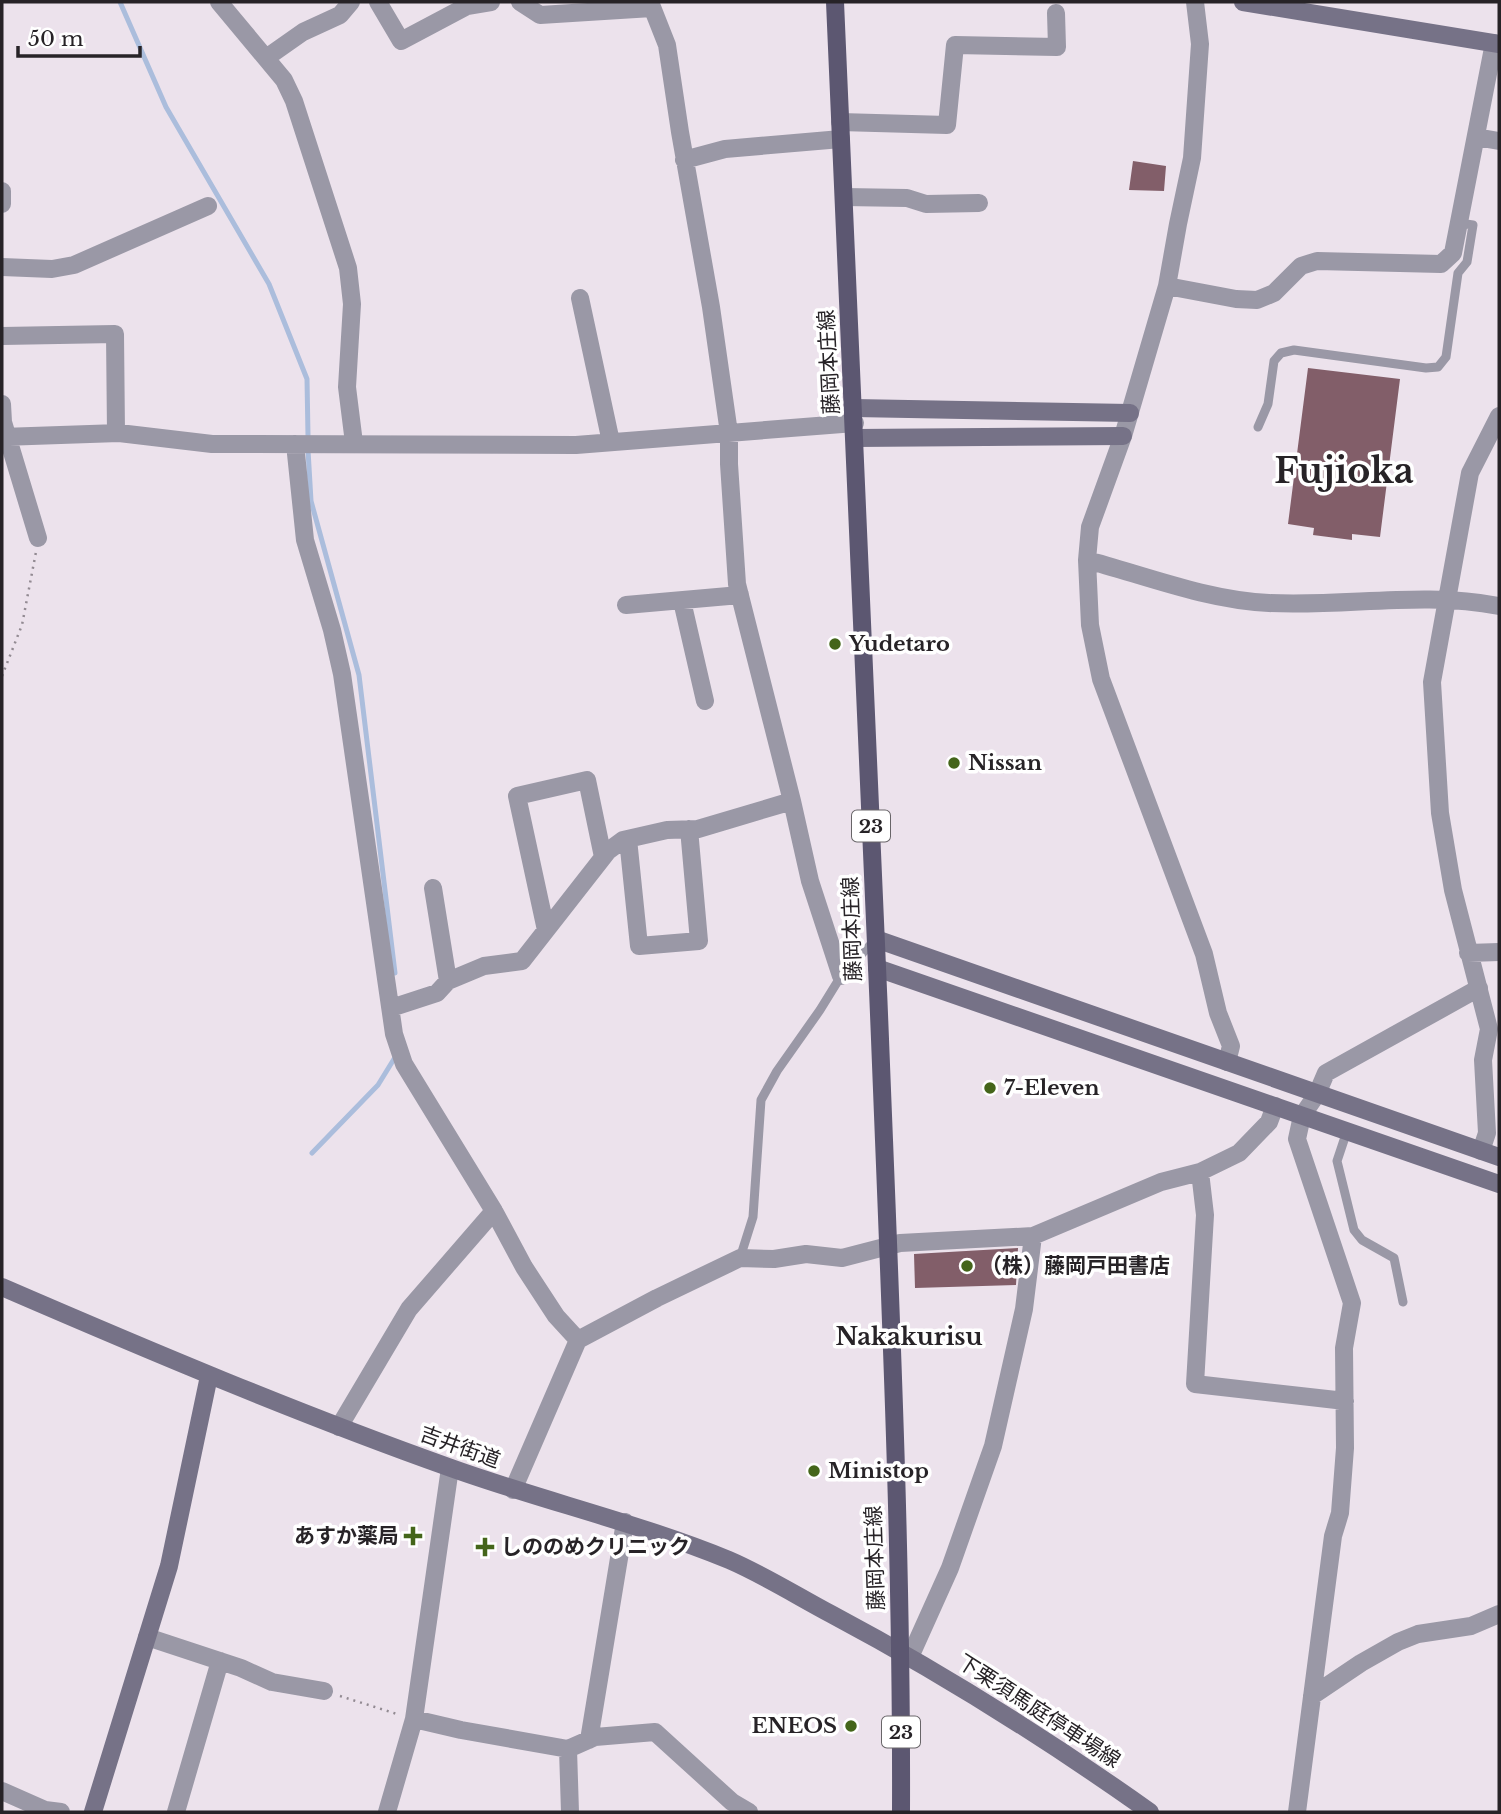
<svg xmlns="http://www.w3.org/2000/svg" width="1501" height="1814" font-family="'Libre Baskerville','Noto Sans JP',serif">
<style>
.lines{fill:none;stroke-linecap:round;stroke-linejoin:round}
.stream{stroke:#abbddc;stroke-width:5}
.building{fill:#825e69}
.path{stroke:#928a92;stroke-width:2.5;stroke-dasharray:2 5;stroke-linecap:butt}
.lane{stroke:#9a98a6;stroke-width:9}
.street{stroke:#9a98a6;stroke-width:18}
.secondary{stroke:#767287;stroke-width:18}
.primary{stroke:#5c5771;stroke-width:18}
.poi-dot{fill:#44651a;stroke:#fff;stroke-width:2.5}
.labels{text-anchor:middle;stroke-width:7;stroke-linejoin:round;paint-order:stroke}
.shield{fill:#fff;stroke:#686568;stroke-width:2}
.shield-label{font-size:19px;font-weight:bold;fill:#272327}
.street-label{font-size:21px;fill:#272327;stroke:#fff}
.poi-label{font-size:21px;font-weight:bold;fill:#272327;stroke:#fff;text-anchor:start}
.quarter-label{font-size:24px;font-weight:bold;fill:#272327;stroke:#fff}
.town-label{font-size:35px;font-weight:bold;fill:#272327;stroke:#fff}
</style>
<rect width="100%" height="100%" fill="#ece2ec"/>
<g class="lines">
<path class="stream" d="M120 2 166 107 269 284 307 379 308 436
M308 450 311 501 359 675 395 973
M312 1153 378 1085 394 1059"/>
</g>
<path class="building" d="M1133 161 1166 166 1164 191 1129 190Z
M1308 368 1400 379 1380 537 1352 534V540L1313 535 1314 528 1288 524Z
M1018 1248 1016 1285 915 1288 914 1254Z"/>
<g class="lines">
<path class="path" d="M2 676 22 625 36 552
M340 1696 397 1714"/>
<path class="lane" d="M1258 427 1268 404 1274 361 1281 353 1294 350 1426 368 1438 367 1446 357 1458 273 1467 262 1473 225 1459 223
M1347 1131 1337 1161 1354 1230 1362 1240 1394 1258 1403 1302
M740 1258 753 1217 761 1100 777 1071 820 1010 841 976 874 941"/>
<path class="street" d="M219 2 284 80 294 101 348 268 352 304 347 387 354 443
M378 2 401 41 467 6 491 2
M520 2 540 15 652 8
M650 2 667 45 680 132 711 307 729 433V464L737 584 792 801 810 881 841 976
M1195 2 1200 44 1192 158 1178 224 1167 286 1123 436 1090 527 1087 560 1090 625 1101 679 1204 954 1218 1013 1231 1046 1227 1062
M266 58 303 32 340 15 351 2
M840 122 947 125 955 45 1057 47 1056 13
M1476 137 1499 141
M684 160 725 149 841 139
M2 191V204
M844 197 907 198 926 204 979 203
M2 267 52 269 74 265 208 206
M1167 286 1236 299 1257 300 1274 293 1301 266 1317 261 1441 264 1453 253 1494 43
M580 298 611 442
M2 336 115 334 116 433
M2 404 3 422 38 538
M2 437 119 433 212 444 576 445 855 423
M295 444 305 540 332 630 342 674 394 1034 404 1064 494 1211 524 1267 556 1316 578 1340
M1087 560C1146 576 1207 600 1269 603 1346 607 1423 591 1499 606
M682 601 705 701
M626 605 740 595
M628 839 639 946 699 941 689 829
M433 888 448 981
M546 930 517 796 587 780 603 857
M1468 953 1499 952
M391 1008 437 993 448 981 484 966 522 961 608 851 623 840 667 830 698 829 792 801
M1481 1151 1487 1133 1483 1060 1489 1029 1453 890 1440 813 1432 682 1470 473 1499 416
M1200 1172 1205 1215 1195 1384 1345 1401
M339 1427 409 1309 494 1211
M513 1490 578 1340 657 1298 740 1258 774 1259 806 1254 842 1258 900 1243 1033 1236 1161 1182 1200 1172 1239 1153 1269 1122 1275 1106
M147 1637 241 1668 272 1682 324 1691
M910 1657 950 1568 993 1446 1024 1309 1033 1236
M1312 1696 1361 1663 1398 1642 1418 1634 1471 1626 1499 1614
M414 1719 461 1730 568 1749 595 1737 655 1732 732 1802 749 1812
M589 1740 625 1522
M568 1749 570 1812
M2 1791 45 1810 61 1812
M176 1812 220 1661
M387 1812 414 1719 450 1468
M1297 1812 1333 1536 1340 1513 1345 1448 1344 1348 1352 1303 1297 1139 1302 1116 1317 1094 1326 1073 1479 988"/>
<path class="secondary" d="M1243 2 1499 44
M854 408 1130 413
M855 438 1123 436
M876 939 1499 1157
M877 968 1499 1184
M2 1287C150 1351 299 1414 451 1468 543 1501 639 1523 729 1560 764 1575 797 1596 831 1614 942 1673 1047 1739 1150 1812
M93 1812 169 1566 209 1376"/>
<path class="primary" d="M835 2C851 347 866 693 880 1039 890 1296 902 1554 901 1812"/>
</g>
<g class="poi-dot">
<circle cx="835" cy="644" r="7"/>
<circle cx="954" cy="763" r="7"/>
<circle cx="990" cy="1088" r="7"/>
<circle cx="967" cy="1266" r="7"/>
<circle cx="814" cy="1471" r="7"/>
<path d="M409.5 1525.5h7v7h7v7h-7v7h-7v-7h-7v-7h7z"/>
<path d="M481.5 1536.5h7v7h7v7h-7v7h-7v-7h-7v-7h7z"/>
<circle cx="851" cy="1726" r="7"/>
</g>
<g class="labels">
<g class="shield">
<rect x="852" y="810.5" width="38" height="31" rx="5"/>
<rect x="882" y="1716.5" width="38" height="31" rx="5"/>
</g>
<g class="shield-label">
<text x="871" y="833">23</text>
<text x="901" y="1739">23</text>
</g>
<g class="street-label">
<text transform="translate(829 362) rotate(-93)" y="7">藤岡本庄線</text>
<text transform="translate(852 929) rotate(-92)" y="7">藤岡本庄線</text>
<text transform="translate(460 1447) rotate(20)" y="7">吉井街道</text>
<text transform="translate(875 1558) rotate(-92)" y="7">藤岡本庄線</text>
<text transform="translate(1039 1711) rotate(33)" y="7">下栗須馬庭停車場線</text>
</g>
<g class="poi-label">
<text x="849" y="651">Yudetaro</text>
<text x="968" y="770">Nissan</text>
<text x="1004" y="1095">7-Eleven</text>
<text x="981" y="1273">（株）藤岡戸田書店</text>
<text x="828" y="1478">Ministop</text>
<text x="399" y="1543" text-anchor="end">あすか薬局</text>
<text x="501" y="1554">しののめクリニック</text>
<text x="837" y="1733" text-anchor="end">ENEOS</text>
</g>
<g class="quarter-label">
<text x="909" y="1345">Nakakurisu</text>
</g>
<g class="town-label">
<text x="1344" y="483">Fujioka</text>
</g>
</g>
<rect width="1501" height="1814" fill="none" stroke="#272327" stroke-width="7"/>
<path d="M18 46v10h122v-10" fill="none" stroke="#272327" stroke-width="3.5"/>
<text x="28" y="46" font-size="21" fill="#272327" stroke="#ffffff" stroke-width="5" paint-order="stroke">50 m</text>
</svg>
